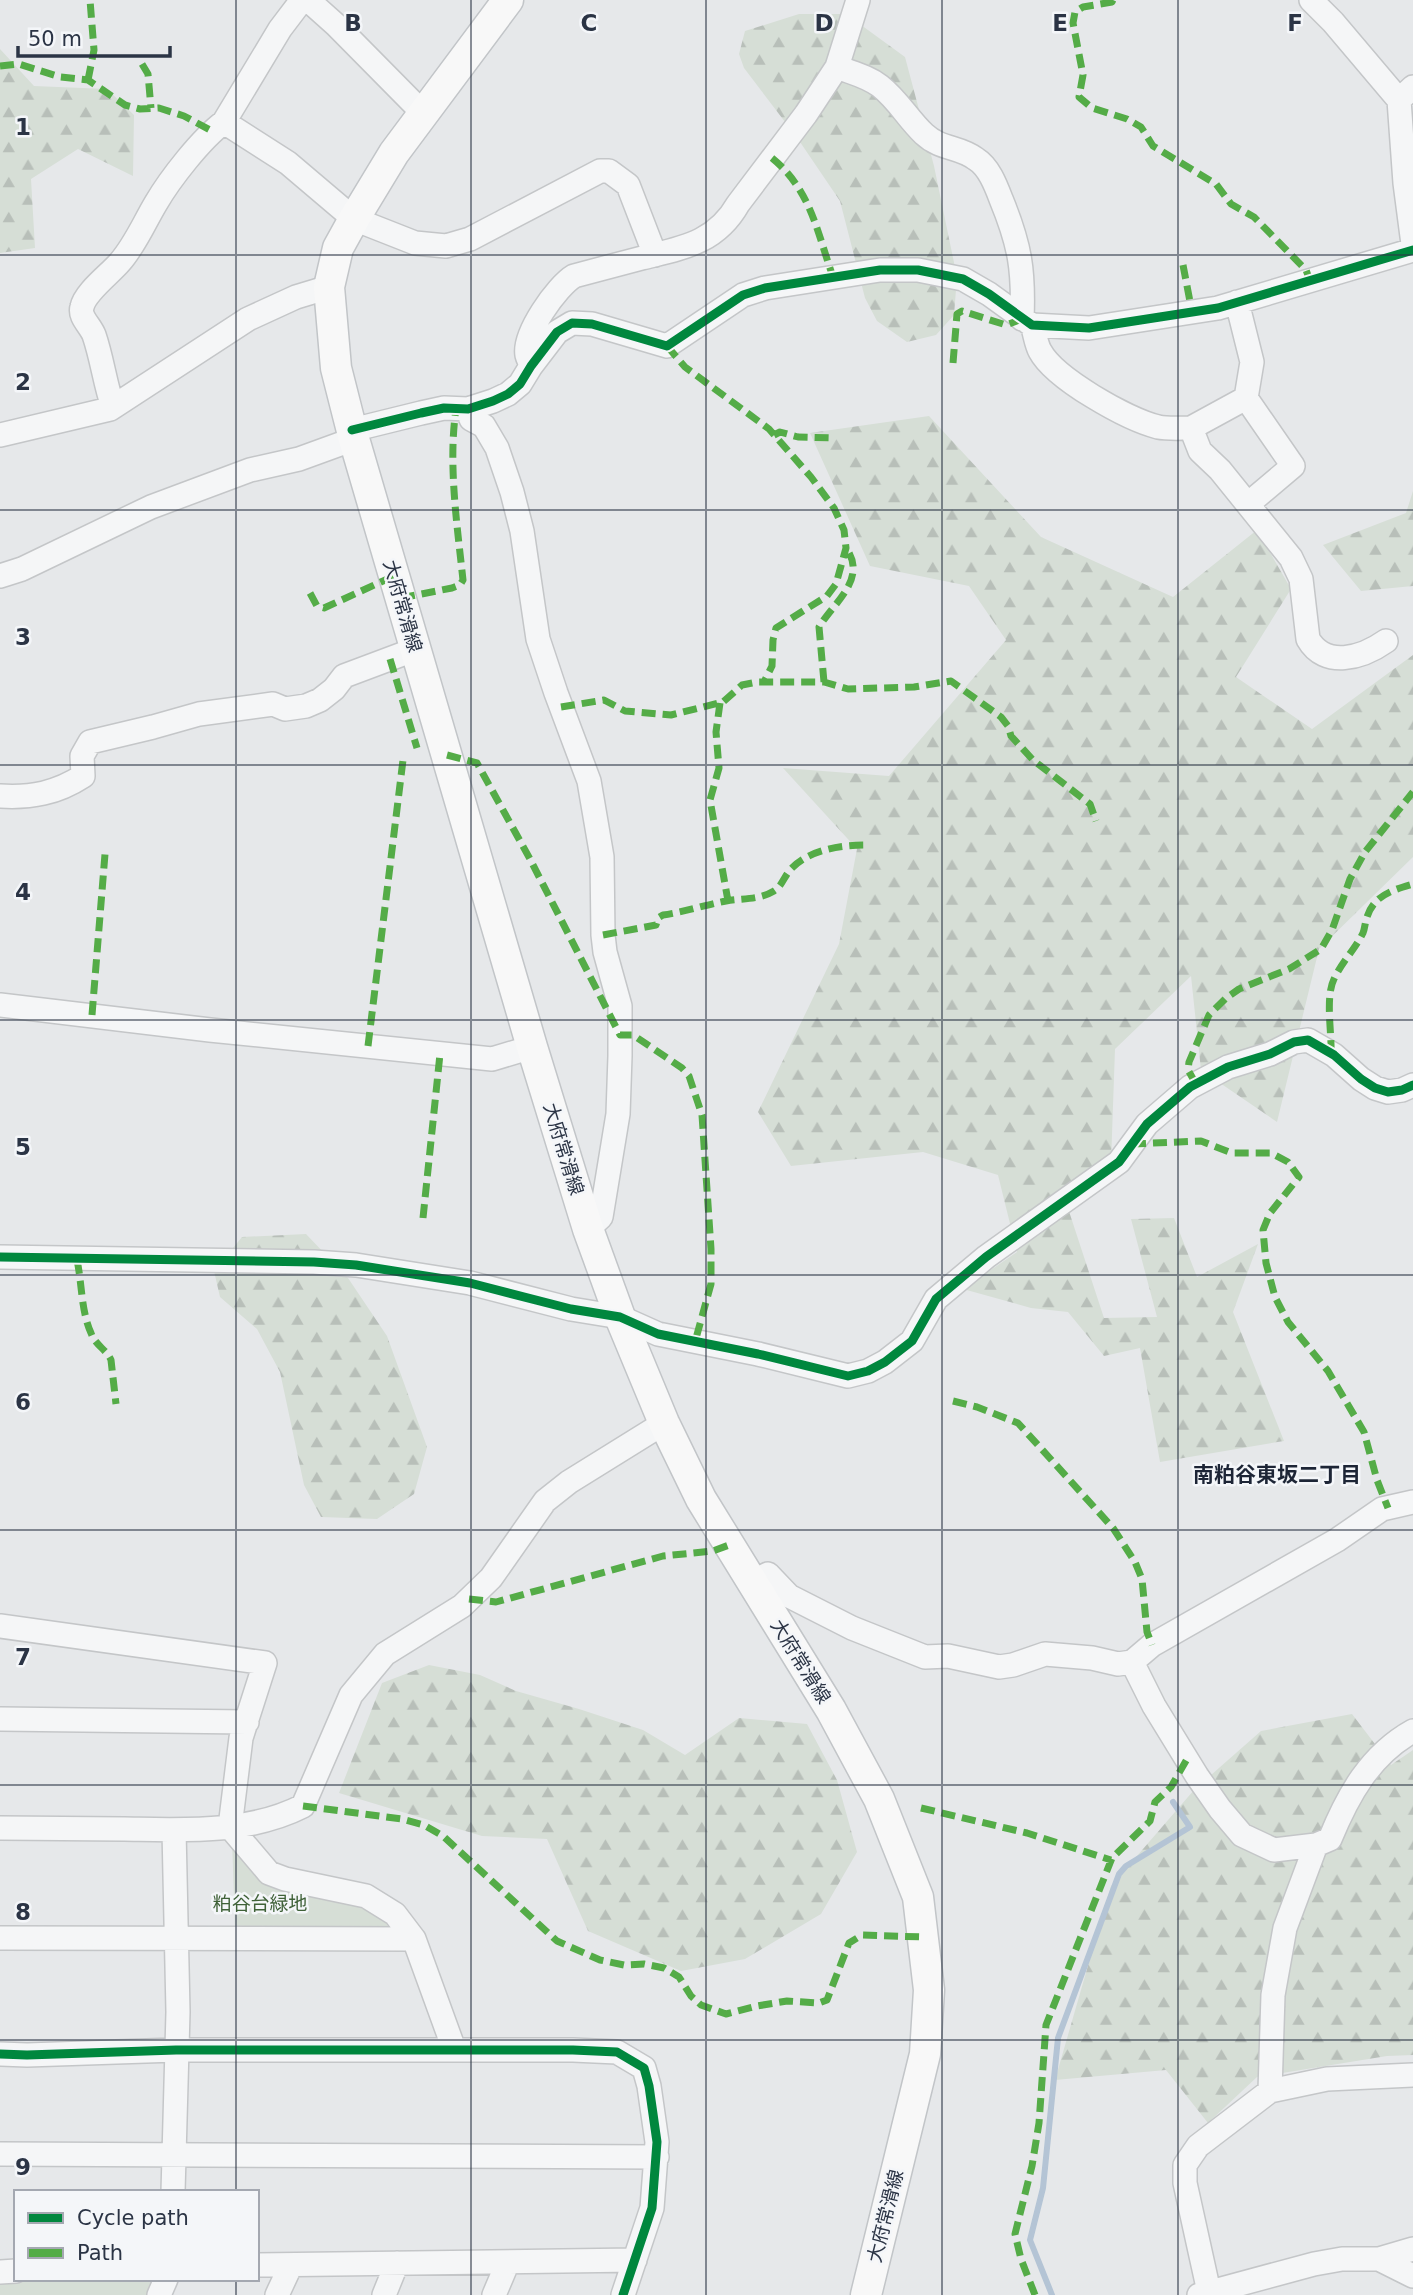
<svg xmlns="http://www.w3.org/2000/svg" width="1413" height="2295" font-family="'DejaVu Sans','Noto Sans JP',sans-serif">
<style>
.forest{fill:url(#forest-firs)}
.park{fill:#d6ded6}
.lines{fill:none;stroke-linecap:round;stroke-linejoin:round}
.stream{stroke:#b4c4d5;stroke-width:6}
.minor-casing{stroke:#c4c6c8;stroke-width:26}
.major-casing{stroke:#c2c5c8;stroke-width:33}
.minor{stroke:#f5f6f7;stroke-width:23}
.major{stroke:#f8f8f8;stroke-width:30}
.quiet{stroke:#54ac47;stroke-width:7;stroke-dasharray:14 7;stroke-linecap:butt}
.cycleway-casing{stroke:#f4f6f9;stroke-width:13}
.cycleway{stroke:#00873e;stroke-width:9}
.grid{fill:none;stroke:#2b3445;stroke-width:2;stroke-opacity:0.55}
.labels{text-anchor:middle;stroke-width:5;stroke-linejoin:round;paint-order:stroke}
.street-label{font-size:19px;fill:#2b3445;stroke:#f4f6f9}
.park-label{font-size:19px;fill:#3f6138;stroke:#f4f6f9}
.neighbourhood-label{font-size:21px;font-weight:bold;fill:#1d2536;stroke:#f4f6f9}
.grid-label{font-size:23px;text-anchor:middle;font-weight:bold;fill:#2b3445;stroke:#f4f6f9;stroke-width:5;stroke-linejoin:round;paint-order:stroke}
</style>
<defs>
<pattern id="forest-firs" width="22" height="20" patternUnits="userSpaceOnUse" patternTransform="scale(1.75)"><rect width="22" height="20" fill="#d6ded6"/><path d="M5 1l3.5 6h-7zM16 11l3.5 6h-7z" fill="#b8bfb9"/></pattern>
</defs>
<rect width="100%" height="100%" fill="#e6e8ea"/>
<path class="forest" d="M799 14H846L905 57 934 166 957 277 954 315 936 335 907 342 877 321 865 298 840 201 798 139 744 68 739 54 745 31Z
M0 49 34 86 107 89 134 115 133 176 78 149 31 179 35 248 0 253Z
M929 416 1041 537 1173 597 1257 530 1291 589 1236 677 1312 729 1413 655V857L1319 949 1277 1122 1201 1070 1191 976 1115 1049 1111 1163 1063 1193 1104 1318 1157 1317 1131 1219 1174 1218 1197 1277 1258 1244 1233 1312 1284 1441 1160 1462 1140 1348 1104 1356 1068 1312 1031 1308 963 1289 1017 1252 998 1175 923 1152 791 1166 758 1112 839 944 857 849 783 768 889 776 1006 640 969 586 870 566 810 433Z
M1413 491V586L1361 591 1323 545 1406 513Z
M306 1234 348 1278 387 1336 427 1447 414 1494 377 1519 321 1517 304 1485 280 1372 257 1329 220 1297 214 1271 242 1237Z
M429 1665 480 1675 516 1691 579 1709 643 1730 685 1755 739 1718 807 1724 837 1780 857 1852 821 1914 745 1959 681 1971 588 1931 547 1839 482 1836 339 1793 382 1683Z
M1352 1714 1391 1765 1413 1750V2055L1387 2056 1257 2077 1208 2123 1166 2070 1055 2080 1111 1886 1194 1790 1261 1731Z"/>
<path class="park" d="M232 1839 243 1855 360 1904 386 1921 388 1929 235 1928Z
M0 2269 16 2279H166L159 2295H0Z"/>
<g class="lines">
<path class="stream" d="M1052 2295 1030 2240 1043 2188 1058 2038 1119 1874 1126 1866 1190 1827 1173 1802"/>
<defs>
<path id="minor" d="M302 0 280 29 224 122 288 163 354 219 415 243 446 246 470 239 600 171H609L628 185 655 255
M308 0 336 25 424 114
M1311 0 1333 22 1399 100
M837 67C852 73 867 76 880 86 898 100 908 119 924 134 941 150 959 146 976 159 989 167 996 186 1001 199 1020 245 1024 270 1022 319
M1413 87 1399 100 1405 183 1413 244
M1237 302 1252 362 1246 398
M1032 325C1035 333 1036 344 1040 351 1055 379 1127 419 1158 427 1168 429 1180 428 1191 428L1200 451 1220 470 1291 558 1301 579 1308 639C1325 669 1362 658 1386 641
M531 366C530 362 528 359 527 355 523 334 557 286 574 276 597 270 620 264 642 258 682 248 716 243 738 204L806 114 837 67 858 0
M113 407C105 384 102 358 94 335 90 325 79 317 82 307 85 292 110 274 120 262 135 245 144 223 156 203 170 179 201 139 224 122
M468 409 471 419 484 426 497 448 512 492 522 531 538 639 556 693 589 781 602 857 603 935 605 952 620 1006V1056L618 1114 601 1217 588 1229
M1191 428 1246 398 1293 466 1248 504
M352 430 421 413 444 408 468 409 493 401 508 394 520 384 531 366 557 332 572 323 592 324 667 346 743 295 765 288 880 270H918L963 279 989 294 1032 325 1089 328 1218 308 1413 250
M0 435 110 409 248 319 296 297 329 287
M0 576 22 569 151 507 250 470 299 459 354 439
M0 796C31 798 57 793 83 776L82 756 90 742 153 727 199 714 273 704 285 709 306 706 320 700 334 689 344 676 416 649
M0 1005 210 1030 492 1059 532 1047
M0 1257 314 1262 356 1265 470 1283 571 1309 620 1317 658 1334 758 1354 848 1376 868 1371 885 1362 912 1341 936 1299 986 1257 1119 1162 1147 1124 1190 1087 1228 1067 1270 1054 1294 1042 1308 1040 1334 1055 1361 1079 1375 1088 1388 1092 1402 1090 1413 1085
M752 1582 768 1574 789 1596 852 1628 925 1657 948 1656 999 1667 1013 1665 1045 1654 1092 1658 1118 1664 1132 1662 1152 1645 1337 1540 1382 1509 1413 1502
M0 1626 265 1663 241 1738 230 1827 269 1873 285 1879 366 1896 395 1914 414 1939 454 2049
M1132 1662 1154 1706 1197 1776 1220 1809 1242 1835 1274 1850 1316 1845 1330 1839C1348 1795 1370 1755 1413 1731
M0 1719 247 1722
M0 1828C41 1828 82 1829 124 1829 183 1830 248 1834 303 1806L351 1695 385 1654 462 1606 491 1578 545 1501 569 1482 664 1423
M0 1938 414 1939
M0 2054 27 2055 176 2050H573L617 2052 644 2068 649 2086 657 2142 652 2208 623 2295
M1270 2091 1273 1995 1285 1928 1316 1845
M0 2154 657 2157
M173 2192 178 2012 174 1830
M1379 2259 1413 2276
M257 2265 635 2260
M0 2272 16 2271
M1209 2292 1185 2183V2165L1198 2146 1270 2091 1327 2079 1413 2075
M159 2295 166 2279
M277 2295 291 2265
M384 2295 397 2263
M494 2295 508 2262
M1199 2295 1314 2264 1342 2259H1379L1413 2249"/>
<path id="major" d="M508 0 394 153 354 219 338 248 329 287 336 368 354 439 532 1047 588 1229 620 1317 664 1423 701 1499 831 1710 879 1799 918 1897 929 1990 925 2054 866 2295"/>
</defs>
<use href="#minor" class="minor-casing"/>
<use href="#major" class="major-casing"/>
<use href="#minor" class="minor"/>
<use href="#major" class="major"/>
<path class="quiet" d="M1113 0 1112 2 1083 7 1075 12 1073 23 1083 75 1079 97 1092 108 1127 119 1141 127 1153 146 1216 184 1231 204 1254 217 1306 270 1310 281
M142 64 148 74 151 108
M0 66 19 64 60 77 88 80 125 105 140 109 159 108 184 116 212 131
M88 80 94 50 90 0
M772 158C811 190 817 232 833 277
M1183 265 1192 312
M667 346 685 367 769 429 811 477 834 508 844 530 846 548 836 584 827 596 776 628 773 640 772 666 764 682
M953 363 957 314 962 311 1006 325 1022 319
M774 435 780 432 798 437 835 438
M310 593 317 606 324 608 394 576
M401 598 452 588 460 585 463 580C457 524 448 464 456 409
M390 659 417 748
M824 682 819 627C834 602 868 579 846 548
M720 703 716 732 719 768 710 800 728 901
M561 707 604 700 625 711 671 715 723 702 742 685 757 682H824L848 689 914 687 951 681 1001 717 1008 726 1011 736 1033 760 1090 804 1096 821
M447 755 477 763 530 859 620 1035H633L682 1068 689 1076 702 1115 711 1249V1284L695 1342
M603 935 656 925 658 918 663 915C684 912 705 905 726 901 743 898 759 900 774 891 782 886 784 877 790 870 808 850 840 845 865 845
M92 1015 105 854
M368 1046 403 760
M1331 1054C1332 1033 1325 997 1334 979 1342 962 1355 949 1363 933 1365 928 1365 922 1367 917 1374 895 1393 890 1413 884
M1196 1084 1188 1070 1189 1062 1209 1015 1226 998 1239 989 1289 969 1321 949 1332 930 1350 879 1365 852 1413 792
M1132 1144 1201 1141 1232 1153H1271L1288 1162 1299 1177 1270 1213 1263 1230 1266 1263 1275 1297 1288 1322 1328 1371 1364 1432 1377 1480 1388 1508
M423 1218 440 1054
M77 1260C82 1283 81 1311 91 1333 95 1345 107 1350 111 1360L116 1404
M953 1401 977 1407 1018 1423 1113 1528 1135 1562 1142 1579 1147 1632 1152 1645
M469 1599 496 1602 663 1556 713 1551 729 1545
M303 1806 402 1819 424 1825 443 1836 557 1941 600 1960 624 1965 644 1964 664 1968 679 1977 691 1996 701 2005 726 2014 757 2006 787 2001 819 2003 827 2000 849 1943 862 1935 923 1937
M921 1808 1027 1833 1111 1860
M1035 2295 1021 2259 1015 2234 1032 2166 1039 2123 1046 2025 1112 1858 1150 1821 1155 1802 1171 1787 1187 1759"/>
<defs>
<path id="cycleway" d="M352 430 421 413 444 408 468 409 493 401 508 394 520 384 531 366 557 332 572 323 592 324 667 346 743 295 765 288 880 270H918L963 279 989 294 1032 325 1089 328 1218 308 1413 250
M0 1257 314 1262 356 1265 470 1283 571 1309 620 1317 658 1334 758 1354 848 1376 868 1371 885 1362 912 1341 936 1299 986 1257 1119 1162 1147 1124 1190 1087 1228 1067 1270 1054 1294 1042 1308 1040 1334 1055 1361 1079 1375 1088 1388 1092 1402 1090 1413 1085
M0 2054 27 2055 176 2050H573L617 2052 644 2068 649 2086 657 2142 652 2208 623 2295"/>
</defs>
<use href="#cycleway" class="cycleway-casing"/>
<use href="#cycleway" class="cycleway"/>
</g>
<path class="grid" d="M236 0V2192M471 0V2295M706 0V2295M942 0V2295M1178 0V2295M0 255H1413M0 510H1413M0 765H1413M0 1020H1413M0 1275H1413M0 1530H1413M0 1785H1413M0 2040H1413M236 2279V2295"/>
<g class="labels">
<g class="street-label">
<text transform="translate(403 606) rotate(74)" y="7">大府常滑線</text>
<text transform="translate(564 1149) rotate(73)" y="7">大府常滑線</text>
<text transform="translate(801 1661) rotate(58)" y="7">大府常滑線</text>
<text transform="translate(885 2216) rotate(-76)" y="7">大府常滑線</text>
</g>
<g class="park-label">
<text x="260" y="1910">粕谷台緑地</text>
</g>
<g class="neighbourhood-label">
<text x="1277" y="1482">南粕谷東坂二丁目</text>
</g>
</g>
<g class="grid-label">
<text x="353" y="31">B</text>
<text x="589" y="31">C</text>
<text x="824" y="31">D</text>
<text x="1060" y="31">E</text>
<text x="1295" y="31">F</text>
<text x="23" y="135">1</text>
<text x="23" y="390">2</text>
<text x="23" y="645">3</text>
<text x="23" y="900">4</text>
<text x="23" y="1155">5</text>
<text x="23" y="1410">6</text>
<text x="23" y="1665">7</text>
<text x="23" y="1920">8</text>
<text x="23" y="2175">9</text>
</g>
<rect x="14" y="2190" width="245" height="91" fill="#f4f6f9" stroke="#a4a8b1" stroke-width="2"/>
<rect x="28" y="2213" width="35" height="10" fill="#00873e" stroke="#a4a8b1" stroke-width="2"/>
<text x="77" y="2225" font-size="21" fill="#2b3445">Cycle path</text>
<rect x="28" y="2248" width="35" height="10" fill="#54ac47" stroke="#a4a8b1" stroke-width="2"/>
<text x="77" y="2260" font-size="21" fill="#2b3445">Path</text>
<path d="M18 46v10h152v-10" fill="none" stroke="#2b3445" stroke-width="3.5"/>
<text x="28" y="46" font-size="21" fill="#2b3445" stroke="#f4f6f9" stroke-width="5" paint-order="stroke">50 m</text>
</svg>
